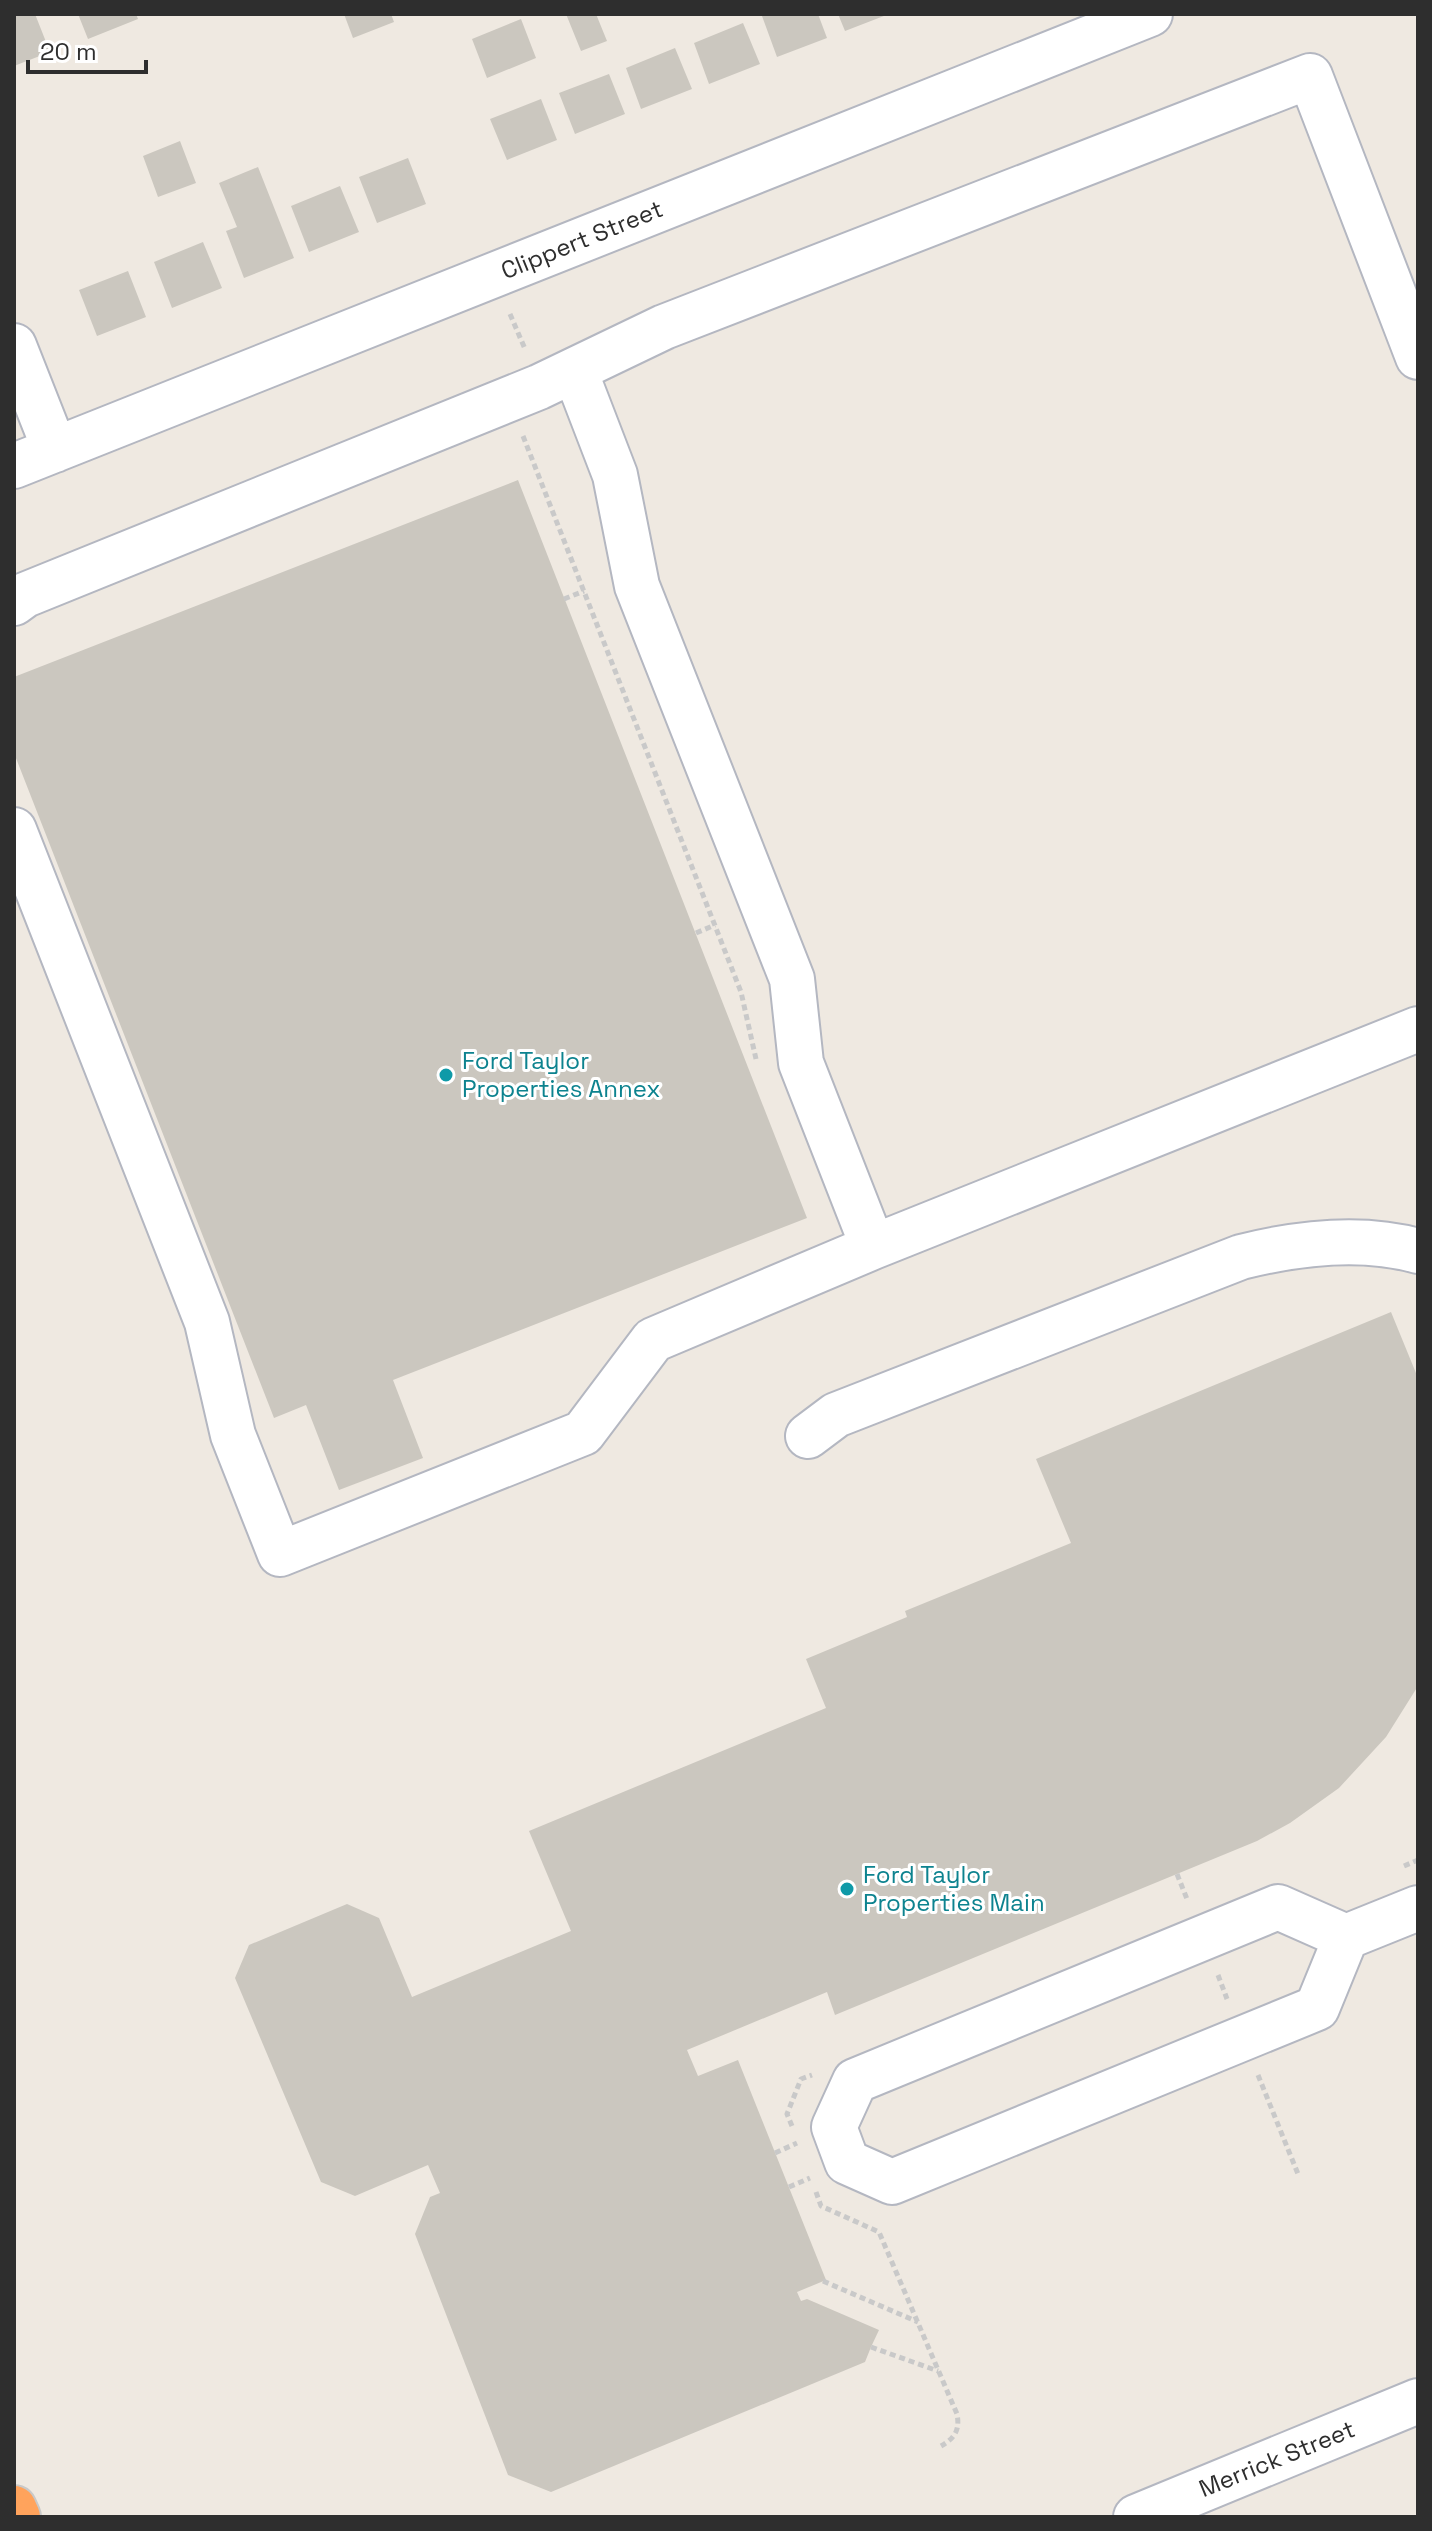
<svg xmlns="http://www.w3.org/2000/svg" width="1432" height="2531" font-family="'Space Grotesk',sans-serif">
<style>
.building{fill:#cbc7bf}
.lines{fill:none;stroke-linecap:round;stroke-linejoin:round}
.minor-casing{stroke:#b4b7c1;stroke-width:48}
.highway-casing{stroke:#c9c9c9;stroke-width:48}
.path{stroke:#c9c9c9;stroke-width:5;stroke-dasharray:6 4;stroke-linecap:butt}
.minor{stroke:#fff;stroke-width:44}
.highway{stroke:#ffa35c;stroke-width:44}
.culture-dot{fill:#0f9aa8;stroke:#fff;stroke-width:3}
.labels{text-anchor:middle;stroke-width:6;stroke-linejoin:round;paint-order:stroke}
.street-label{font-size:24px;fill:#2e2e2e;stroke:#fff}
.culture-label{font-size:24px;fill:#0d838f;stroke:#fff;text-anchor:start}
</style>
<rect width="100%" height="100%" fill="#efe9e1"/>
<path class="building" d="M14 14H35L50 52 14 66Z
M78 14H136L138 19 88 39Z
M344 14H391L394 22 353 38Z
M566 14H596L607 41 581 51Z
M766 14H818L827 38 777 57 762 16Z
M838 14H889L845 31Z
M521 19 536 58 487 78 472 39Z
M743 23 760 64 709 84 694 43Z
M675 48 692 89 641 109 626 68Z
M609 74 625 114 575 134 559 93Z
M541 99 557 140 507 160 490 119Z
M180 141 196 183 158 197 143 156Z
M408 158 426 204 377 223 359 177Z
M258 167 294 258 244 278 226 231 237 227 219 183Z
M340 186 359 232 309 252 291 206Z
M203 242 222 288 172 308 154 262Z
M128 271 146 317 97 336 79 290Z
M518 480 807 1218 393 1380 423 1458 339 1490 306 1405 274 1418 14 753V677Z
M1391 1312 1418 1378V1686L1386 1737 1339 1788 1290 1823 1257 1841 835 2015 827 1992 687 2050 698 2076 738 2060 826 2280 797 2292 801 2301 807 2299 879 2330 871 2347 865 2362 551 2492 508 2475 415 2234 430 2197 440 2193 428 2165 355 2196 321 2182 235 1978 249 1945 347 1904 379 1918 412 1997 571 1931 529 1831 826 1708 806 1659 907 1617 905 1611 1071 1543 1036 1459Z"/>
<g class="lines">
<defs>
<path id="minor" d="M14 346 55 450
M575 371 615 475 637 586 792 979 801 1063 873 1247
M14 466 1150 14
M14 603 25 595 539 387 664 327 1310 76 1418 357
M14 830 207 1322 233 1435 280 1554 583 1433 653 1340 873 1247 1418 1029
M808 1436 836 1415 1241 1257C1297 1243 1361 1235 1418 1251
M1346 1937 1317 2008 892 2182 847 2162 834 2127 855 2081 1278 1907 1346 1937 1418 1908
M1136 2517 1418 2401"/>
<path id="highway" d="M14 2508 18 2517"/>
</defs>
<use href="#minor" class="minor-casing"/>
<use href="#highway" class="highway-casing"/>
<path class="path" d="M510 314 525 349
M523 436 741 992 756 1059
M564 599 584 591
M696 933 715 925
M1404 1866 1418 1860
M1177 1874 1187 1899
M1218 1975 1227 1999
M1258 2075 1298 2174
M792 2126 787 2114 801 2079 812 2075
M775 2153 797 2143
M789 2187 810 2178
M816 2192 821 2206 879 2232 957 2414C960 2430 955 2438 941 2446
M823 2281 918 2322
M871 2347 938 2371"/>
<use href="#minor" class="minor"/>
<use href="#highway" class="highway"/>
</g>
<g class="culture-dot">
<circle cx="446" cy="1075" r="8"/>
<circle cx="847" cy="1889" r="8"/>
</g>
<g class="labels">
<g class="street-label">
<text transform="translate(582 240) rotate(-22)" y="8">Clippert Street</text>
<text transform="translate(1277 2459) rotate(-22)" y="8">Merrick Street</text>
</g>
<g class="culture-label">
<text x="462" y="1069">Ford Taylor<tspan x="462" dy="28">Properties Annex</tspan></text>
<text x="863" y="1883">Ford Taylor<tspan x="863" dy="28">Properties Main</tspan></text>
</g>
</g>
<rect width="1432" height="2531" fill="none" stroke="#2e2e2e" stroke-width="32"/>
<path d="M28 60v12h118v-12" fill="none" stroke="#2e2e2e" stroke-width="4"/>
<text x="40" y="60" font-size="24" fill="#2e2e2e" stroke="#ffffff" stroke-width="6" paint-order="stroke">20 m</text>
</svg>
